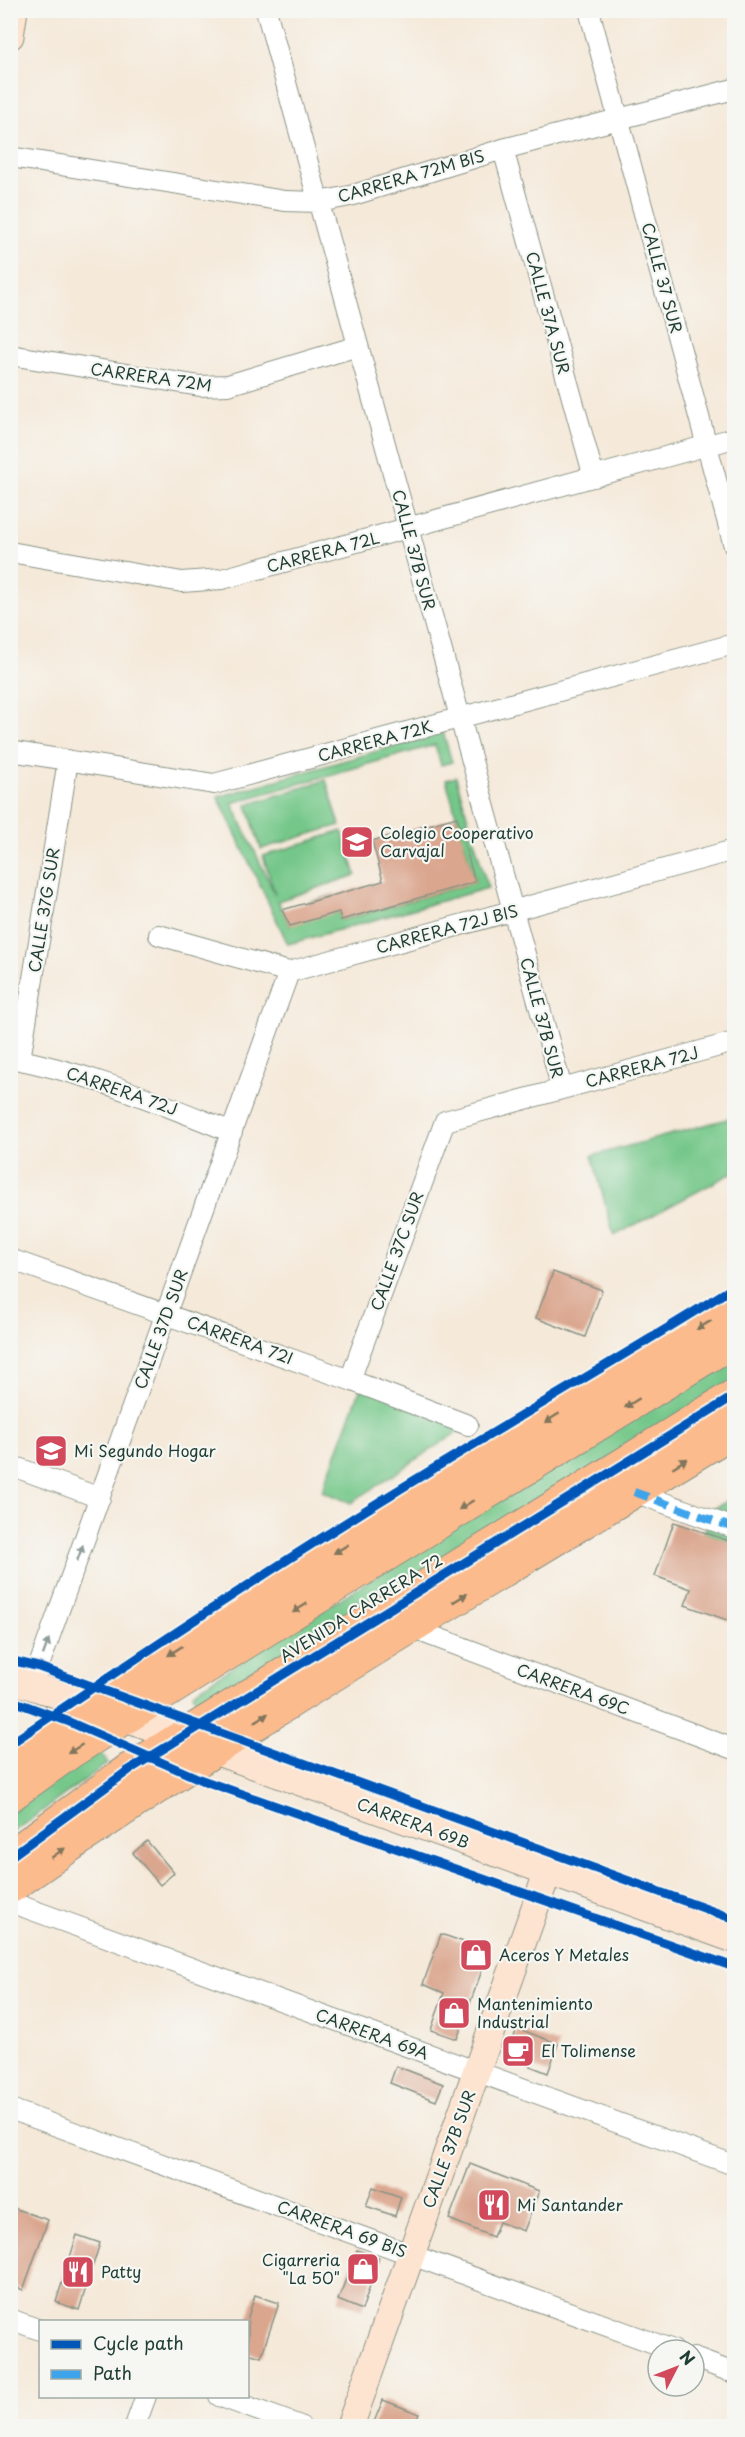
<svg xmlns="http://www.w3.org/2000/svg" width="745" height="2437" font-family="'Playpen Sans',sans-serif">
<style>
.green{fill:#75c789;stroke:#4a825e;stroke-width:1.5}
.building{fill:#daa68e}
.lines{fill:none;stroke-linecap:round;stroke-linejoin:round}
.street-casing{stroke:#8a9386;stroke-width:22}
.secondary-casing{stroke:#8a9386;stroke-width:29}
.highway-casing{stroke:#8a9386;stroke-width:35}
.street{stroke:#fff;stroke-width:20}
.secondary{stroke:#fde4d1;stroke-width:27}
.highway{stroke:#fbbb8d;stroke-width:33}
.quiet{stroke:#3da4eb;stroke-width:8;stroke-dasharray:15 8;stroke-linecap:butt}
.cycleway-casing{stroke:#f6f6f2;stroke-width:13}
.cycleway{stroke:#0057b8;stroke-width:9}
.oneway{fill:#82765c}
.oneway2{fill:#8f9e9a}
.labels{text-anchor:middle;stroke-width:4.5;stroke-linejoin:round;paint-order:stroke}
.street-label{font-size:16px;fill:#1f3d34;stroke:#f6f6f2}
.poi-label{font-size:16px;fill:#1f3d34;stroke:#f6f6f2;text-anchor:start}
</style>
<rect width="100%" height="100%" fill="#f6f6f2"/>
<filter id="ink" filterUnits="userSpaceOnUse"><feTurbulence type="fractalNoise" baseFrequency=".0167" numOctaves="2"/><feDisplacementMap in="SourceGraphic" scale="12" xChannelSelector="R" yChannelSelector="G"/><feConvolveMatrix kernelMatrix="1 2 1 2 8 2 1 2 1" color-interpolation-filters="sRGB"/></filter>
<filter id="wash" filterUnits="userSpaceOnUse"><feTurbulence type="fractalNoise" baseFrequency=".008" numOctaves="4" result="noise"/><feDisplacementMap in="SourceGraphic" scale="24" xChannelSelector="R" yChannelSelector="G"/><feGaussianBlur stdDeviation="1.35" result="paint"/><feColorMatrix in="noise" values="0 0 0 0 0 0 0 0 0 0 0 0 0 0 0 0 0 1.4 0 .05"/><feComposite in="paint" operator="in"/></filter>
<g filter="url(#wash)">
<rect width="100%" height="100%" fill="#f5e9d9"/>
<path class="green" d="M443 732 452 762 441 765 435 745 232 803 275 894 263 856 342 831 356 875 278 901 290 926 309 902 334 895 341 920 475 882 446 780 456 777 488 888 288 944 218 797Z
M326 780 340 825 261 849 247 805Z
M734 1117V1172L614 1236 592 1156Z
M734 1350V1383L206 1703C198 1702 195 1700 193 1692Z
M362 1385 468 1425 351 1503 322 1491Z
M734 1497V1543L704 1533 715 1508Z
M98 1749 108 1763 16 1830 11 1838V1812Z"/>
<g id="blocks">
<path class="building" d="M457 817 475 882 341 920 339 912 290 926 282 910 383 881 372 841Z
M553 1272 602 1290 585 1337 536 1318Z
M674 1522 735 1543V1623L685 1605 691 1589 655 1576Z
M147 1841 174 1873 160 1885 133 1853Z
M441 1934 489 1951 457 2039 431 2030 444 1993 423 1984Z
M517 2028 558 2044 548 2073 507 2057Z
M396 2066 443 2084 436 2101 390 2083Z
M470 2164 539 2191 524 2231 499 2222 493 2237 449 2219Z
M373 2187 401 2197 395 2216 366 2206Z
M10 2207 48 2220 23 2290 10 2285Z
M77 2235 100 2243 79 2310 56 2302Z
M357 2250 379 2258 362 2310 338 2300Z
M255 2295 279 2303 261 2357 248 2353V2317Z
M383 2400 419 2414 413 2427H372Z"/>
</g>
</g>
<g filter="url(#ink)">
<use href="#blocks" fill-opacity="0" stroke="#8a9386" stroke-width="1.5"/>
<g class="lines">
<defs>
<path id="street" d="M266 10 562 1089
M589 10 734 546
M503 149 594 477
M10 157 285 201 319 202 350 196 503 149 734 89
M10 355 200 386 228 385 358 346
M10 552 182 582 222 579 734 438
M10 751 214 784 734 644
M159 935 289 972 734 850
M10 1058C87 1072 159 1103 232 1132
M20 1060 68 760
M10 1259 350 1380 468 1425
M350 1380 445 1121 734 1042
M10 1465 100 1498
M634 1492 734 1528
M411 1628 734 1749
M32 1685 289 972
M10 1902 734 2165
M10 2109 673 2350
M10 2319 40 2330
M694 2358 734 2373
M219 2396 300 2426
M135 2426 146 2396"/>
<path id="secondary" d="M10 36 14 10
M10 1679 74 1700 734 1939
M350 2426 548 1871"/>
<path id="highway" d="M10 1759 204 1633 734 1307
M10 1795 70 1752 340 1583 734 1340
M10 1857 129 1770 734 1396
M10 1887C244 1722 491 1579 734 1430"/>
</defs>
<use href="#street" class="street-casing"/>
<use href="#secondary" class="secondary-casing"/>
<use href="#highway" class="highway-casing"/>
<use href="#street" class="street"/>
<use href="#secondary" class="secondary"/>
<use href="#highway" class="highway"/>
<path class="quiet" d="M634 1492 734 1528"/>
<defs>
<path id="cycleway" d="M10 1660 39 1667 734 1919
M10 1700 67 1721 202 1780 734 1967
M10 1744C127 1664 246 1585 366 1510 488 1434 613 1363 734 1287
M10 1857 129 1770 734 1396"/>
</defs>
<use href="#cycleway" class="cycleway-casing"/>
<use href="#cycleway" class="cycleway"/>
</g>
<defs><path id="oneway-solid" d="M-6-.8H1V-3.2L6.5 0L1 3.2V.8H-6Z" transform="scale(1.5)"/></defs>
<g class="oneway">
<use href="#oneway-solid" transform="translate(704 1325) rotate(149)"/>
<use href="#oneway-solid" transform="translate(632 1403) rotate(148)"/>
<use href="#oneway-solid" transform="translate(552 1418) rotate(148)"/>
<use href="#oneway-solid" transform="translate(680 1463) rotate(-32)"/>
<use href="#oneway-solid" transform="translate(466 1505) rotate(148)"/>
<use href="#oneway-solid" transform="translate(341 1549) rotate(149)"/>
<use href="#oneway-solid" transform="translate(460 1598) rotate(-31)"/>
<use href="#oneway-solid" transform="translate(300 1608) rotate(148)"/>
<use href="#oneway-solid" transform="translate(175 1651) rotate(147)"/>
<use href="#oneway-solid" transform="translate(261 1718) rotate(-32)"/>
<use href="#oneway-solid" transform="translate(75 1749) rotate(148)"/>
<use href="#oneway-solid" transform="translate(58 1853) rotate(-35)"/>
</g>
<g class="oneway2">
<use href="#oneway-solid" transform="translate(80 1553) rotate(-70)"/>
<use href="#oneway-solid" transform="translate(46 1647) rotate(-70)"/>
</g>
</g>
<defs>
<symbol id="school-square" viewBox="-11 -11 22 22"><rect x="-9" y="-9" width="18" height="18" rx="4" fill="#d1495b" stroke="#f6f6f2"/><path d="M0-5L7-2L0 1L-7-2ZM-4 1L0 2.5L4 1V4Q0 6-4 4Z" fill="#fff"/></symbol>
<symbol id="shop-square" viewBox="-11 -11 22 22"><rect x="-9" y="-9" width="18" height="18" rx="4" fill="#d1495b" stroke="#f6f6f2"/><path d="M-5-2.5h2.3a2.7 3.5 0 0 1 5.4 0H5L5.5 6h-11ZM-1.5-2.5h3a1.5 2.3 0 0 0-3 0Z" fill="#fff"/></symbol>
<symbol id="cafe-square" viewBox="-11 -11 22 22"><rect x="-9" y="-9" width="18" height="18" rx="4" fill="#d1495b" stroke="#f6f6f2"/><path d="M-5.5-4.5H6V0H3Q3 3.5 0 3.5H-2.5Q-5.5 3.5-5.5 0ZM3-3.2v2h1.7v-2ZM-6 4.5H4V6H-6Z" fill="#fff"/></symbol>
<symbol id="restaurant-square" viewBox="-11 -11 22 22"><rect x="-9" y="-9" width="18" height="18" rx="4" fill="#d1495b" stroke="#f6f6f2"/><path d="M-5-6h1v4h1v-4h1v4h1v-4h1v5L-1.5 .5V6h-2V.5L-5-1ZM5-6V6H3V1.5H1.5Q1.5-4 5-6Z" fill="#fff"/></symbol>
</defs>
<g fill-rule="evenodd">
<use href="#school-square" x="338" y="823" width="38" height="38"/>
<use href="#school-square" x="32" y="1432" width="38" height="38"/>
<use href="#shop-square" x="457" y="1936" width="38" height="38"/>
<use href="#shop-square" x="435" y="1994" width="38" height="38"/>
<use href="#cafe-square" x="499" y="2032" width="38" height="38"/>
<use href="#restaurant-square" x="475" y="2186" width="38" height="38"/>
<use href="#shop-square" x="344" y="2250" width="38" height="38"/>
<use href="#restaurant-square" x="59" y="2253" width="38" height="38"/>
</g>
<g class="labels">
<g class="street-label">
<text transform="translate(411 176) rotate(-16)" y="6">CARRERA 72M BIS</text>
<text transform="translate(662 278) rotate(75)" y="6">CALLE 37 SUR</text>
<text transform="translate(548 313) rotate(75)" y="6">CALLE 37A SUR</text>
<text transform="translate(151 377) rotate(8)" y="6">CARRERA 72M</text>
<text transform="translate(414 550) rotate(75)" y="6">CALLE 37B SUR</text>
<text transform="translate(323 552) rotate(-15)" y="6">CARRERA 72L</text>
<text transform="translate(375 741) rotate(-15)" y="6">CARRERA 72K</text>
<text transform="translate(44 910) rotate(-81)" y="6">CALLE 37G SUR</text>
<text transform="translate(447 929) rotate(-15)" y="6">CARRERA 72J BIS</text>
<text transform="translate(542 1018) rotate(75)" y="6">CALLE 37B SUR</text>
<text transform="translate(642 1067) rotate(-15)" y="6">CARRERA 72J</text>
<text transform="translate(122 1091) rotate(19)" y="6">CARRERA 72J</text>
<text transform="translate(397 1251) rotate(-70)" y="6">CALLE 37C SUR</text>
<text transform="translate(161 1329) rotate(-70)" y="6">CALLE 37D SUR</text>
<text transform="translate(240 1340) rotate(20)" y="6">CARRERA 72I</text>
<text transform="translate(361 1608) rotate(-32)" y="6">AVENIDA CARRERA 72</text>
<text transform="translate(573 1689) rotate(20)" y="6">CARRERA 69C</text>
<text transform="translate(413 1823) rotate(20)" y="6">CARRERA 69B</text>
<text transform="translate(372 2034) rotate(20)" y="6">CARRERA 69A</text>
<text transform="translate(449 2149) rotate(-70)" y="6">CALLE 37B SUR</text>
<text transform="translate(342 2229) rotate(20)" y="6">CARRERA 69 BIS</text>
</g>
<g class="poi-label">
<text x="380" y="839">Colegio Cooperativo<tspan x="380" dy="18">Carvajal</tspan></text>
<text x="74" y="1457">Mi Segundo Hogar</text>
<text x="499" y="1961">Aceros Y Metales</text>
<text x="477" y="2010">Mantenimiento<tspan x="477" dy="18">Industrial</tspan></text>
<text x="541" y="2057">El Tolimense</text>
<text x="517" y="2211">Mi Santander</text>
<text x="340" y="2266" text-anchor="end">Cigarreria<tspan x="340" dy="18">"La 50"</tspan></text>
<text x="101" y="2278">Patty</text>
</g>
</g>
<rect width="745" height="2437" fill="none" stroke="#f6f6f2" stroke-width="36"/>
<rect x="39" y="2320" width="210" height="78" fill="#f6f6f2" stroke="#a0aca6" stroke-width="1.5"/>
<rect x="51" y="2340" width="30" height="9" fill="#0057b8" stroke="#a0aca6" stroke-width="1.5"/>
<text x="93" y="2350" font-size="18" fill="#1f3d34">Cycle path</text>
<rect x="51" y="2370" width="30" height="9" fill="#3da4eb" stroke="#a0aca6" stroke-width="1.5"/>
<text x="93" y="2380" font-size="18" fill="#1f3d34">Path</text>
<g transform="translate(676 2368) rotate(48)"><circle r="28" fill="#f6f6f2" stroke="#a0aca6" stroke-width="1.5"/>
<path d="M0-4.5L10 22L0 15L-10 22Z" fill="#d1495b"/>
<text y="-9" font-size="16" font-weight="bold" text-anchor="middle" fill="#1f3d34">N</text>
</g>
</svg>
